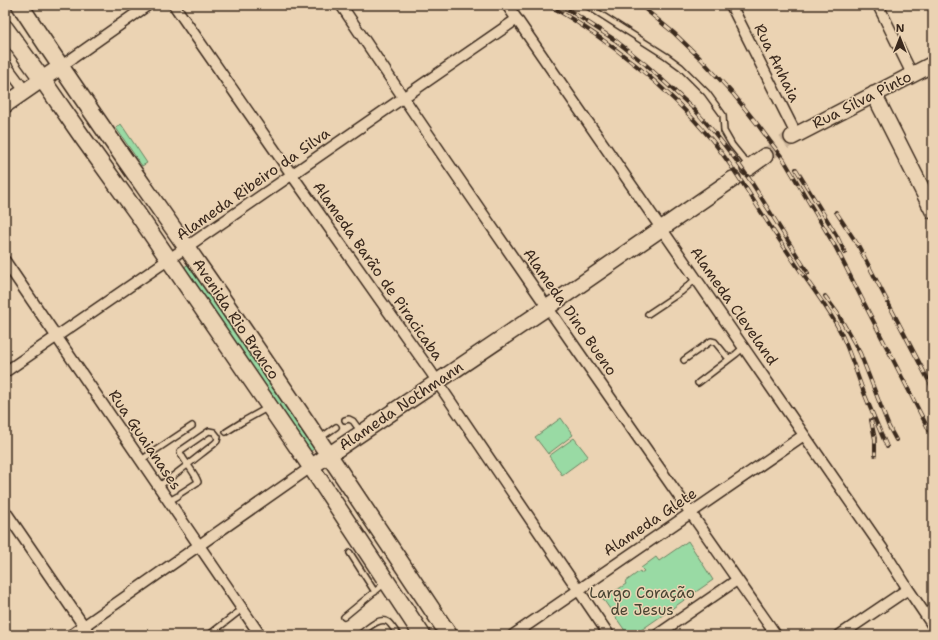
<svg xmlns="http://www.w3.org/2000/svg" width="938" height="640" font-family="'Shantell Sans',sans-serif">
<style>
.green{fill:#99daa4;stroke:#6a8261}
.lines{fill:none;stroke-linecap:round;stroke-linejoin:round}
.secondary-tunnel{stroke:#c8b195;stroke-width:15;stroke-dasharray:15 8;stroke-linecap:butt}
.lane-casing{stroke:#3b2a1e;stroke-width:8}
.street-casing{stroke:#3b2a1e;stroke-width:13}
.secondary-casing{stroke:#3b2a1e;stroke-width:18}
.primary-casing{stroke:#3b2a1e;stroke-width:19}
.lane{stroke:#ebd3b3;stroke-width:5}
.street{stroke:#ebd3b3;stroke-width:10}
.secondary{stroke:#ebd3b3;stroke-width:15}
.primary{stroke:#ebd3b3;stroke-width:16}
.rail-casing{stroke:#3b2a1e;stroke-width:4}
.rail{stroke:#ebd3b3;stroke-width:2.5;stroke-dasharray:8;stroke-linecap:butt}
.labels{text-anchor:middle;stroke-width:3;stroke-linejoin:round;paint-order:stroke}
.street-label{font-size:15px;fill:#3b2a1e;stroke:#ebd3b3}
.park-label{font-size:15px;fill:#494432;stroke:#ebd3b3}
</style>
<rect width="100%" height="100%" fill="#ebd3b3"/>
<filter id="ink" filterUnits="userSpaceOnUse"><feTurbulence type="fractalNoise" baseFrequency=".025" numOctaves="2"/><feDisplacementMap in="SourceGraphic" scale="8" xChannelSelector="R" yChannelSelector="G"/><feConvolveMatrix kernelMatrix="1 2 1 2 8 2 1 2 1" color-interpolation-filters="sRGB"/></filter>
<g filter="url(#ink)">
<path class="green" d="M121 124 147 163 142 166 116 128Z
M189 264 314 449 308 453 181 269Z
M561 418 573 435 548 454 535 437Z
M574 438 588 456 562 475 549 456Z
M688 541 713 580 634 635H628L603 599 626 584 625 582 640 571 641 573 644 571 641 568 656 557 659 561Z"/>
<g class="lines">
<path class="secondary-tunnel" d="M765 156 792 137"/>
<defs>
<path id="lane" d="M586 5 666 56 681 67 707 93 723 115 724 131 732 145 749 166
M648 314 681 292 697 278
M684 360 711 341 715 342 729 359
M698 383 736 354 744 347
M345 420 349 419 353 421 361 432
M226 432 242 422 267 408
M319 439 336 427
M141 460 192 426
M159 486C178 473 196 458 214 444L217 441 218 437 214 432 209 431 180 451V452C184 462 195 472 198 482L181 493
M169 501 178 496
M350 553 375 592
M344 617 384 584
M209 635 237 613
M359 635C366 630 379 616 388 622 391 624 395 631 398 635"/>
<path id="street" d="M174 5 292 175 431 372 442 389 609 635
M341 5C483 217 630 426 776 635
M507 5 804 435 882 548 908 589 933 626
M731 5 796 134
M878 5 912 74
M5 64 25 91
M60 67 148 5
M5 261 260 635
M5 372 300 169 517 19
M5 511 90 635
M71 635 311 467
M513 635 804 435
M657 635 737 580
M840 635 908 589"/>
<path id="secondary" d="M874 94 933 211
M5 105 60 67
M792 137 933 64
M748 168 765 156
M311 467 548 307 733 179"/>
<path id="primary" d="M20 5C76 92 137 176 196 261 282 384 366 510 449 635
M5 28 42 79 83 138 137 213 311 467 422 635"/>
</defs>
<use href="#lane" class="lane-casing"/>
<use href="#street" class="street-casing"/>
<use href="#secondary" class="secondary-casing"/>
<use href="#primary" class="primary-casing"/>
<use href="#lane" class="lane"/>
<use href="#street" class="street"/>
<use href="#secondary" class="secondary"/>
<use href="#primary" class="primary"/>
<defs>
<path id="rail" d="M549 5C609 40 666 86 711 139 725 156 737 175 749 193 762 214 775 234 789 254 806 281 828 306 842 335 849 351 855 368 861 385 869 406 878 426 887 447
M561 5 615 40 645 64 694 109 714 132 736 160 752 183 808 273
M640 5 674 33 701 59 734 95 758 125 784 160 836 248 933 438
M796 169 837 236 845 253
M836 212 858 245 933 389
M825 296 838 314 860 353 889 427 896 440
M871 420 875 439V455"/>
</defs>
<use href="#rail" class="rail-casing"/>
<use href="#rail" class="rail"/>
</g>
</g>
<g class="labels">
<g class="street-label">
<text transform="translate(777 63) rotate(64)" y="5">Rua Anhaia</text>
<text transform="translate(862 100) rotate(-27)" y="5">Rua Silva Pinto</text>
<text transform="translate(253 184) rotate(-35)" y="5">Alameda Ribeiro da Silva</text>
<text transform="translate(378 271) rotate(55)" y="5">Alameda Barão de Piracicaba</text>
<text transform="translate(734 306) rotate(55)" y="5">Alameda Cleveland</text>
<text transform="translate(570 312) rotate(55)" y="5">Alameda Dino Bueno</text>
<text transform="translate(236 319) rotate(56)" y="5">Avenida Rio Branco</text>
<text transform="translate(401 406) rotate(-34)" y="5">Alameda Nothmann</text>
<text transform="translate(145 440) rotate(56)" y="5">Rua Guaianases</text>
<text transform="translate(650 522) rotate(-34)" y="5">Alameda Glete</text>
</g>
<g class="park-label">
<text x="642" y="598">Largo Coração<tspan x="642" dy="17">de Jesus</tspan></text>
</g>
</g>
<rect width="938" height="640" fill="none" stroke="#ebd3b3" stroke-width="20"/>
<rect x="10" y="10" width="918" height="620" fill="none" stroke="#3b2a1e" stroke-width="1.5" filter="url(#ink)"/>
<g transform="translate(900 38)" stroke="#ebd3b3" stroke-width="3" paint-order="stroke">
<path d="M0-3L7 15L0 10L-7 15Z" fill="#3b2a1e"/>
<text y="-6" font-size="11" font-weight="bold" text-anchor="middle" fill="#3b2a1e">N</text>
</g>
</svg>
